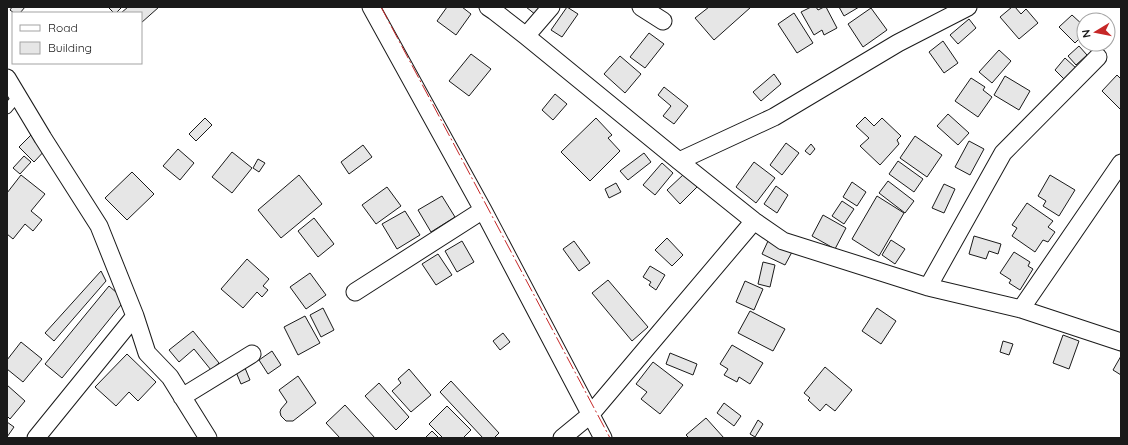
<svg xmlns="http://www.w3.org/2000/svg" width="1128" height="445" font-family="Quicksand,sans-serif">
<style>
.building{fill:#e6e6e6;stroke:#1a1a1a}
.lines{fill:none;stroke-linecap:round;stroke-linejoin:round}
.lane-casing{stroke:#1a1a1a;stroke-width:11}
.street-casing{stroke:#1a1a1a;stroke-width:19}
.lane{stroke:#fff;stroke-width:9}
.street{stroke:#fff;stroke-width:17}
.power{stroke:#c62828;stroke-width:1;stroke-dasharray:14 3 2 3;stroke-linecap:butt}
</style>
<rect width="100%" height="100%" fill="#fff"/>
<path class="building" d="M12 7H25L20 13H14L10 10Z
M108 7H122L116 13H114Z
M128 7H159L141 23V13H121Z
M447 7H462L471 14 456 35 437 21Z
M526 7H543L536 15Z
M567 7 578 14 562 37 551 30Z
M709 7H751L714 40 695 18Z
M811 7H816L818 10 824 7H826L837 28 824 35 822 30 814 35 801 12Z
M839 7H859L844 16Z
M1012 7H1015L1021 14 1026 9 1038 23 1019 39 1000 17Z
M871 8 887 30 863 47 848 24Z
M794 13 813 43 797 53 778 24Z
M1072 15 1084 26V34L1075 43 1059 27Z
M969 19 976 28 958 44 950 35Z
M649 33 664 44 645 68 630 57Z
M943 41 958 63 944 73 929 52Z
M1079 46 1087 55 1076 65 1068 56Z
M999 50 1011 61 992 83 979 72Z
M471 54 491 69 469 96 449 81Z
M620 56 641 74 625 93 604 74Z
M1065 58 1077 69 1066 81 1055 70Z
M774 74 781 84 761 101 753 92Z
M1117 75 1121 79V110L1102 91Z
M1005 76 1030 91 1019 110 994 95Z
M971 78 985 87 983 90 992 97 978 117 955 101Z
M664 87 688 106 674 124 663 116 671 106 658 95Z
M555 94 567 104 553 120 542 110Z
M948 114 969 133 958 145 937 126Z
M865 117 874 126 882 118 901 136 897 140 899 144 880 165 860 146 869 138 856 126Z
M205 118 212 125 196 141 189 134Z
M596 118 612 135 608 138 620 151 590 181 561 152Z
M32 134 47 148 34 162 19 147Z
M915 136 942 155 927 177 900 158Z
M969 141 984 149 970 175 955 167Z
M786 143 799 153 782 175 770 165Z
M811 144 815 149 810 155 805 151Z
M363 145 372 157 349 174 341 162Z
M178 149 194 163 180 180 163 166Z
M232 152 252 168 232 193 212 177Z
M644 153 651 162 628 180 620 171Z
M24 156 31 162 20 174 13 168Z
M258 159 265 163 259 172 253 168Z
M898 161 923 179 914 192 889 174Z
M754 162 775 178 756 203 736 187Z
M662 163 673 173 655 195 643 185Z
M132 172 154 194 127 220 105 198Z
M684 174 697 187 680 204 667 190Z
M21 175 45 194 31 211 42 220 33 231 25 224 13 239 7 234V193Z
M299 175 322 204 281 238 258 210Z
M1050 175 1075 190 1059 216 1043 206 1046 201 1038 196Z
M888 181 914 201 905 213 879 193Z
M852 182 866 192 857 206 843 197Z
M616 183 621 192 609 198 605 189Z
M944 184 955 189 944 213 932 208Z
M776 186 788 195 777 213 764 204Z
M387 187 401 206 376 224 362 205Z
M442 196 455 217 431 232 418 210Z
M877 196 904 213 879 256 852 239Z
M842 201 854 209 844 224 832 216Z
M1027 203 1053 221 1048 227 1055 232 1048 242 1043 240 1035 252 1012 236 1017 228 1012 225Z
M405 211 420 235 397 249 382 224Z
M823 215 846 228 835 249 812 236Z
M314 218 334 244 318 257 298 231Z
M974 236 1001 244 998 254 989 251 986 259 969 254Z
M667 238 683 255 672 266 655 250Z
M891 240 905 249 895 264 882 255Z
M462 241 474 262 457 272 445 251Z
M574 241 590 263 579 271 563 249Z
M768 241 792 252 785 265 762 254Z
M1014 252 1030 262 1028 266 1033 269 1020 290 1009 283 1011 280 1000 273Z
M438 254 452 275 436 285 422 264Z
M247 259 269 279 263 286 268 290 262 297 257 292 243 308 221 289Z
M763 262 775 265 770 287 758 284Z
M650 266 665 275 656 290 649 285 651 282 643 277Z
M101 271 106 281 54 341 45 333Z
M310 273 326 295 306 309 290 287Z
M608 280 648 327 632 341 592 293Z
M745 281 763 289 754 310 736 302Z
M109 286 125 300 62 378 45 364Z
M323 308 334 330 321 337 310 315Z
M877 308 896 321 881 344 862 331Z
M750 311 785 329 773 351 738 333Z
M305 316 320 343 298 355 284 327Z
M193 331 219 363 211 370 194 349 179 362 169 350Z
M503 333 510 342 500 350 493 341Z
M1063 335 1079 341 1069 369 1053 363Z
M1003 341 1013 344 1009 355 1000 352Z
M21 342 42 359 23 382 7 369V360Z
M732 345 763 363 750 384 739 377 737 382 724 375 728 369 720 364Z
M272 351 281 365 268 374 259 360Z
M670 353 697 364 693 375 666 364Z
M127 354 156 382 138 401 129 392 116 406 95 387Z
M1121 356V375L1113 370Z
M653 362 683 385 660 414 641 399 647 392 636 384Z
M825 367 852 390 835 411 826 404 820 411 808 400 810 398 804 393Z
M245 368 250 380 241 384 236 372Z
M409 369 431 395 411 412 392 391 401 383 398 379Z
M298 376 316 403 293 421H286L281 416 280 412 281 409 287 402 279 390Z
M451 381 499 433 494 438H483L440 392Z
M379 383 409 417 396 430 365 396Z
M7 385 25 401 10 419 7 416Z
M724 403 741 416 734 426 717 413Z
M345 405 375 438H340L326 423Z
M447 406 471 430 463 438H443L429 424Z
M706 418 724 438H689L686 435Z
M758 420 763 424 755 437 750 434Z
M7 422 14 427 7 437Z
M432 431 439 438H425Z"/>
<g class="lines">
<defs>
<path id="lane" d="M7 109 18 96"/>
<path id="street" d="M371 7 483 210 603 438
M488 7 494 11 526 36 679 161 754 221 783 241 928 287 1021 309 1121 342
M641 7 663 21
M526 36 551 7
M7 78 43 138 99 226 135 316 147 353 170 377 208 438
M679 161 774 117 898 43 968 7
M928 287 1003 153 1098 57
M355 292 483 210
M1021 309 1121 163
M182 397 252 354
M36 438 135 316
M562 438 590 415 754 221"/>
</defs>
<use href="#lane" class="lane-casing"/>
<use href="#street" class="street-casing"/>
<use href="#lane" class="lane"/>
<use href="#street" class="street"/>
<path class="power" d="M381 7 610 438"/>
</g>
<rect width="1128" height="445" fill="none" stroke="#1a1a1a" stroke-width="16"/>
<rect x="12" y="12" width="130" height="52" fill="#ffffff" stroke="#a3a3a3"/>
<rect x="20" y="25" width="20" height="6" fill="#ffffff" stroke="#a3a3a3"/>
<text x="48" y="32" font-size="12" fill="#1a1a1a">Road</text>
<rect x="20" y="42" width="20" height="12" fill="#e6e6e6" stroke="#a3a3a3"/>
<text x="48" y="52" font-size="12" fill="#1a1a1a">Building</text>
<g transform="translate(1096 32) rotate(260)"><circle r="19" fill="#ffffff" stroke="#a3a3a3"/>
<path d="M0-3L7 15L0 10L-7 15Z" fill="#c62828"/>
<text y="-6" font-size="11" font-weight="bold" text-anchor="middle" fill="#1a1a1a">N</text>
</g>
</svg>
